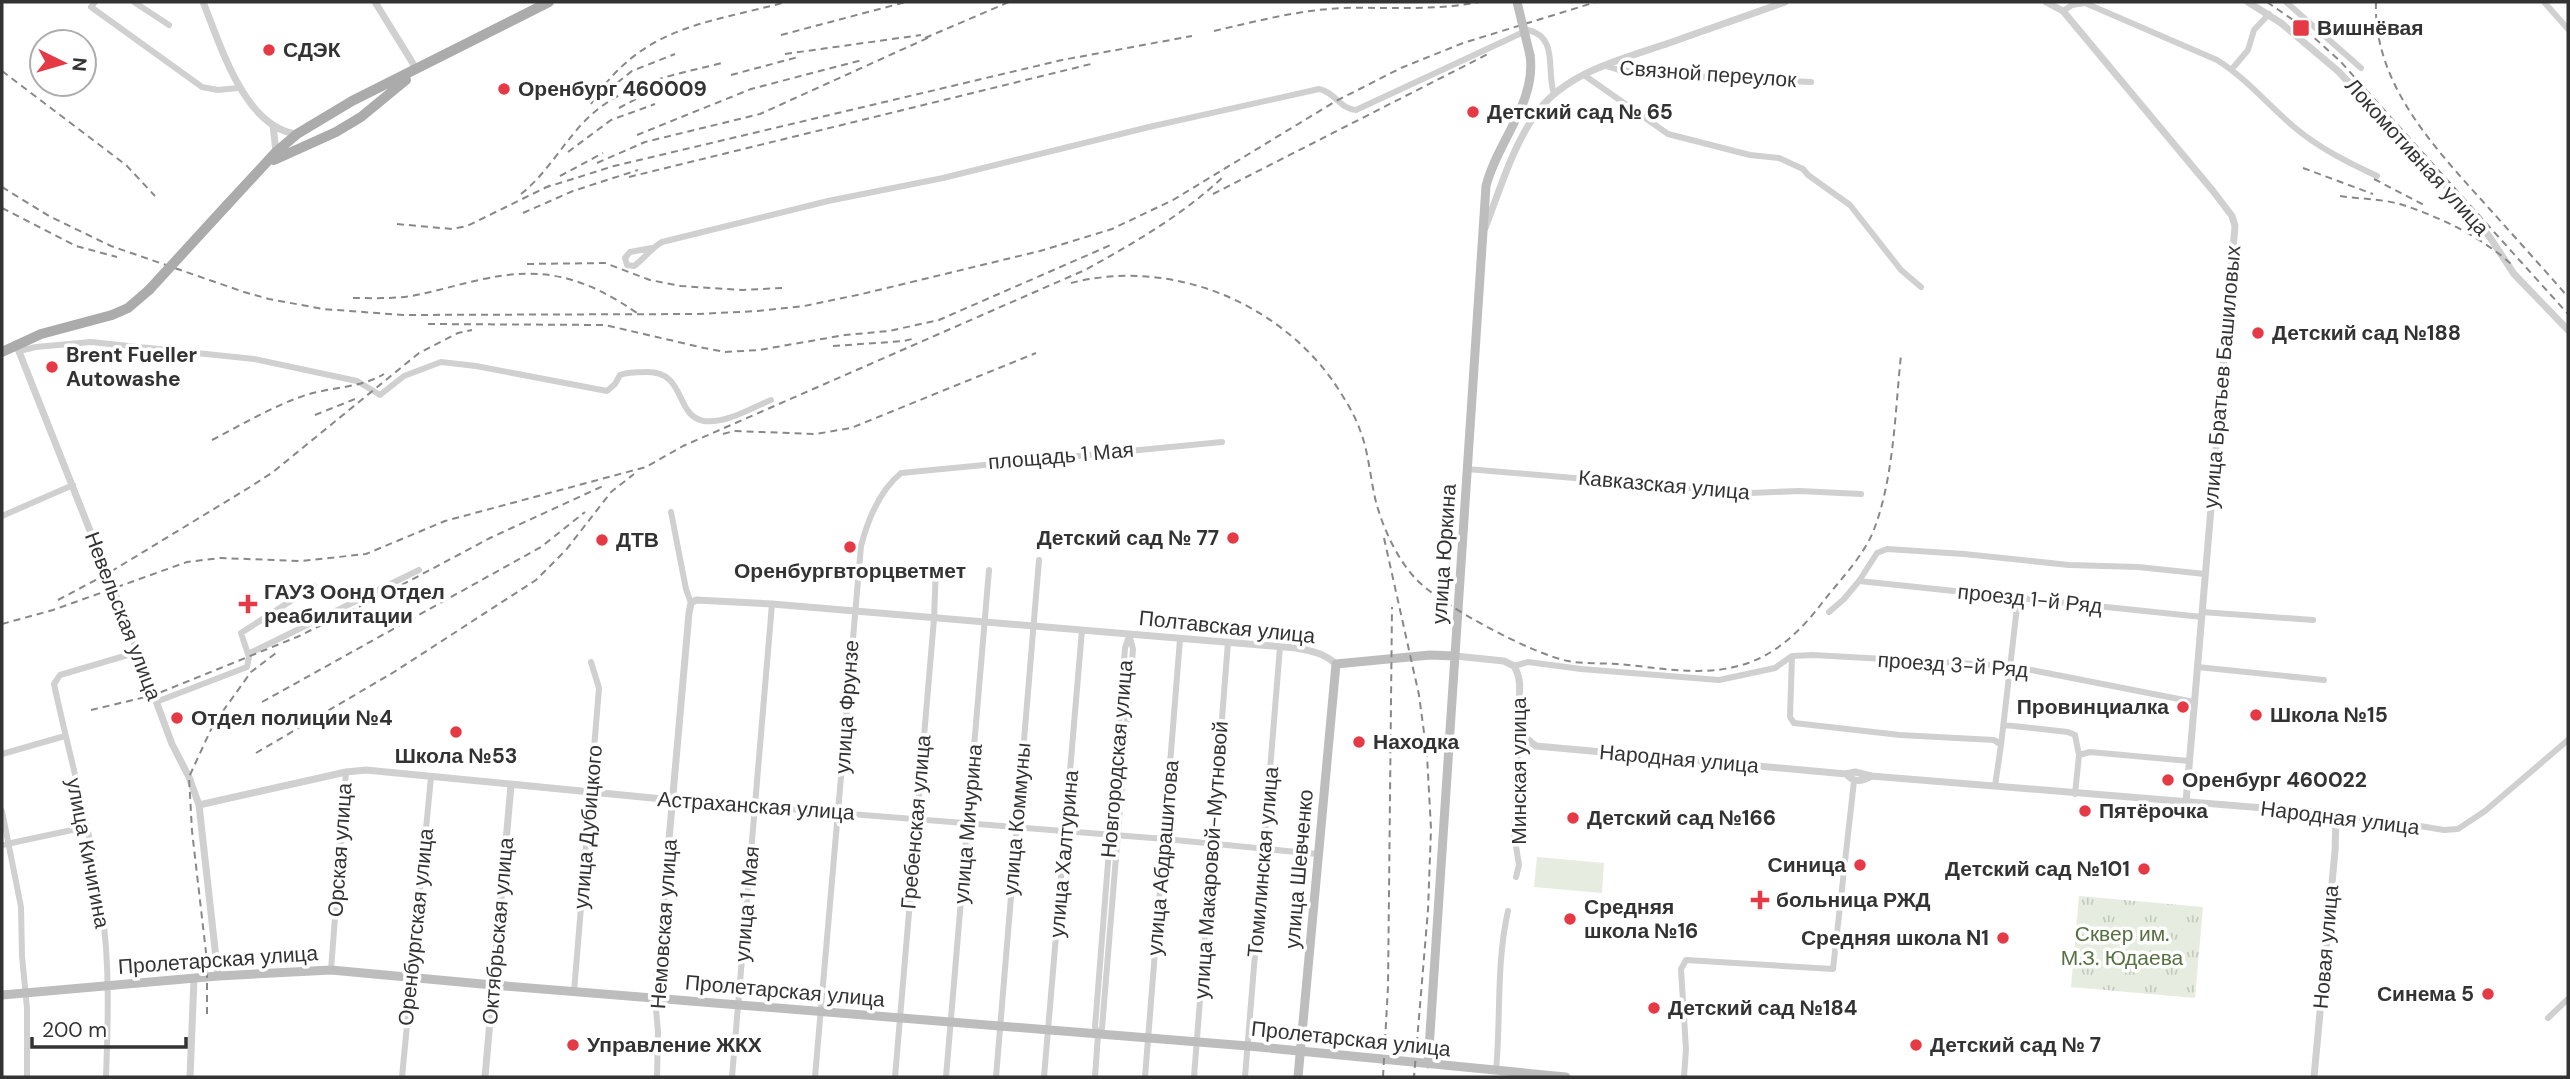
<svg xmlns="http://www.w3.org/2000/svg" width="2570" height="1079" font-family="'DM Sans',sans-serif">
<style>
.grass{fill:#e6ecdf}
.park{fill:url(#park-tufts)}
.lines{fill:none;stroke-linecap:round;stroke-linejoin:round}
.minor{stroke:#d0d0d0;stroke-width:6}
.tertiary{stroke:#d0d0d0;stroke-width:7}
.secondary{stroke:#bdbdbd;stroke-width:9}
.primary{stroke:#ababab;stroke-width:10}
.rail{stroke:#888;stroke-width:2;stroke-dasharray:7 5;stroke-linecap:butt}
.secondary-bridge{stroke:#bdbdbd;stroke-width:9}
.primary-bridge{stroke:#ababab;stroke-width:10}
.poi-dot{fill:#e63946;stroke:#fff;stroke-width:2.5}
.labels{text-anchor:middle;stroke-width:7;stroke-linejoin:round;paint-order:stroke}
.poi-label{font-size:21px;font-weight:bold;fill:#333;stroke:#fff;text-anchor:start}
.street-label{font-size:21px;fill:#333;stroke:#fff}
.park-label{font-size:21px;fill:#56703f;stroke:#fff}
</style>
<defs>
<pattern id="park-tufts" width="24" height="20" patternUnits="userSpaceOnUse" patternTransform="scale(1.75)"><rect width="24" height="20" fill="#e6ecdf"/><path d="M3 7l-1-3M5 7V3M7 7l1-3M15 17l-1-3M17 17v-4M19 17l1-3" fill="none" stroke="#c6cbc0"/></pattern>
</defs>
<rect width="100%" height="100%" fill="#fff"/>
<path class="grass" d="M1537 857 1604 863 1602 893 1534 887Z"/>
<path class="park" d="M2079 896 2203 907 2195 998 2071 987Z"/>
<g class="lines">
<path class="minor" d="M95 2 91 7 202 87 218 90 238 88
M134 2 169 25
M2286 2 2361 68
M2544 2 2568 29
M2063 11 2072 5 2085 3 2217 60C2246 78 2268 105 2294 127 2319 148 2347 162 2377 176
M1606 66 1619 70 1688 76 1811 82
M2232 69 2248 50 2254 30 2269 14
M1584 75 1668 134 1750 155 1779 158 1803 169 1808 175 1850 205 1901 270 1921 287
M652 248 630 252 625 258 627 265 634 266C644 259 651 248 662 242L828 201 943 178 1149 127 1319 89C1335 92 1340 109 1356 110L1528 30C1559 37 1546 71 1554 94
M19 351 36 347 91 342 254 359 357 381 380 395 404 376 441 362 476 366 607 391 615 384 620 375C628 372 637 372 646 372 687 371 674 416 704 421 726 424 751 408 771 400
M1467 469 1751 493 1799 491 1861 494
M671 512 686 589 691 603
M2 516 73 485
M1859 581 2202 617
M1829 612 1844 599 1859 581 1877 553 1887 549 1964 554 2069 565 2138 567 2205 574
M2202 612 2313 620
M248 654 419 570
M1792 656 1790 717 1794 723 1900 735 1994 740 2001 745 1995 786
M1514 666 1528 662 1581 669 1719 680 1775 668 1792 656 1813 655 2011 666 2194 702
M2197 667 2324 680
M156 702 247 667 249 657 241 633 314 586
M2004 725 2068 732 2075 735 2079 755 2075 794
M2001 745 2017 607
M2 754 65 736
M2079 755 2090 752 2189 761
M673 800 1165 839 1317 854
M2 811 21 907 22 956 27 1008V1077
M2336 817 2371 818 2444 830 2458 829 2485 811 2568 740
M2 845 86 827
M1516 877 1519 865 1514 834 1519 728
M331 970 346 772
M574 992 599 688 591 662
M655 998 658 1032 657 1077
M2548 1018 2568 999
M1098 1035 1095 1027 1125 648 1129 636
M1496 1071C1501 1017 1496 964 1508 911
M106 1077C108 1023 110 965 102 910 92 834 70 759 54 684L60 675 138 652
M402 1077 431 777
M732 1077 772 604
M815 1077 861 546C868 519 879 491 901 473L1222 442
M895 1077 934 619 936 567
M946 1077 989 570
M996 1077 1039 560
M1044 1077 1082 630
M1095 1077 1098 1035 1102 1028 1133 649 1129 634
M1145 1077 1180 639
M1194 1077 1228 642
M1245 1077 1280 647
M1684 1077 1686 1049 1681 969 1686 960 1833 969 1854 781"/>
<path class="tertiary" d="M203 2C220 43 244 128 297 134
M375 2 417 70
M2046 2 2063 11 2213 191 2232 216 2235 226 2186 802
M2248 2 2281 23 2338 71 2451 191 2489 236 2514 274 2568 330
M273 125 276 152
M1485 228C1500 190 1513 144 1538 111 1569 71 1623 59 1669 43 1708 29 1747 16 1785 2
M16 344 131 634 172 744 189 777 199 805 218 976
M1455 656 1504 661 1514 666C1531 695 1501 722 1536 746L1846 774 1855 772 1871 776 2313 812 2336 817 2335 851 2314 1077
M1846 774C1854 783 1862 782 1871 776
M199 805 346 772 366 770 673 800
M655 998 689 613 691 603 696 600 772 604 1296 648C1312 651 1324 653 1336 664
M190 1077 194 979
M485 1077 511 785"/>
<path class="secondary" d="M2 995 218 976 331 970 493 985 1248 1046 1566 1077
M1428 1064 1486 186C1497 142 1537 102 1530 55
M1298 1077 1336 664 1430 655 1455 656"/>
<path class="primary" d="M274 160 336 132 361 117 406 80
M227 205 276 152 297 134 352 101 549 2
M2 352 41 334 112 315 128 308 149 290"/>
<path class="rail" d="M2267 2 2299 24 2340 61 2568 314
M2376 2C2373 84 2435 148 2486 205 2513 235 2541 266 2568 297
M1214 31C1257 21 1299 10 1343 8 1389 7 1433 11 1479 2
M781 35 906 2
M925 38 1009 2
M785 54 921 35
M2 71 126 165 155 196
M731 75 798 57
M608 90 632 71 675 54
M591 104C641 26 705 24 786 2
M619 108 638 98 653 94
M637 135 751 89 862 60
M568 152 611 120 655 104
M597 163 645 142 760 114 932 36
M2303 168 2373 194
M560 176 603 153
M629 177 1091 64
M2374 179 2424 205
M2 187 49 216 111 246 244 292 269 299 323 309 403 315 698 314 758 311 804 306 862 294 1040 251 1112 229 1173 200 1336 101 1401 68 1463 43 1596 2
M544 188 614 166 1062 60 1192 36
M521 194C545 175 561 147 581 125 618 84 670 76 722 63
M1213 194 1488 54
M2340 196C2360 199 2382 199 2400 204 2440 217 2480 236 2511 264
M2 208 76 246 117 257
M523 213 573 191 638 170
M397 224 452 229 467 226 553 184
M527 264 605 263 650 280 681 286 742 290 782 288
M1071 283C1169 258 1275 300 1333 381 1343 396 1354 413 1360 430 1369 453 1370 478 1376 502 1383 528 1397 559 1416 579 1440 605 1532 654 1568 661 1583 664 1601 663 1617 664 1655 667 1697 676 1734 667 1772 659 1800 632 1822 603 1839 581 1862 558 1873 532 1894 479 1895 412 1901 355
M353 298C372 298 392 299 411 296 434 292 456 285 479 280 544 265 585 277 640 315
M428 324 605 325 704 348 725 352 759 350 845 335 889 331 939 320 1113 244
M833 346 904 341 916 338
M315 415 355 399
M723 434 734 431 816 434 851 428 1036 353
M212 440C243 424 273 406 306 395 331 387 361 388 384 374
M1384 538 1419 695 1427 755 1431 829 1428 910 1414 1077
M58 600 107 574 250 487 273 472 419 353 458 333 472 330
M2 624 53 610 187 562 220 558 301 561 366 554 445 521 646 467 683 446 1085 270C1134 243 1181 216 1222 178
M262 702 541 547 585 512
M91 710 154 695 297 637 379 597 490 538 603 486
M256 753 394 672 536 580 566 550 611 492 634 474
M207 1014V961L192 831 189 777 213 725 251 672 276 653
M1383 1077 1388 987 1392 607"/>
<path class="secondary-bridge" d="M1517 2 1530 55"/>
<path class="primary-bridge" d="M149 290 227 205"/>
</g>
<g class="poi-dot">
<rect x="2292" y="19" width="18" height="18" rx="3.5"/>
<circle cx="269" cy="50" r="7"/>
<circle cx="504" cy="89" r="7"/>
<circle cx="1473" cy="112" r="7"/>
<circle cx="2258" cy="333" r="7"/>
<circle cx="52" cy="367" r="7"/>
<circle cx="1233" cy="538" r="7"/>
<circle cx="602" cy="540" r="7"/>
<circle cx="850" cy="547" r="7"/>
<path d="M244.5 593.5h7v7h7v7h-7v7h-7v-7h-7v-7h7z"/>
<circle cx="2183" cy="707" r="7"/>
<circle cx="2256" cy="715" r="7"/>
<circle cx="177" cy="718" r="7"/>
<circle cx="456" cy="732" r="7"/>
<circle cx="1359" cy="742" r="7"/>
<circle cx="2168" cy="780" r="7"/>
<circle cx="2085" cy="811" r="7"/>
<circle cx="1573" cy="818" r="7"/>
<circle cx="1860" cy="865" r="7"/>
<circle cx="2144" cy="869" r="7"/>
<path d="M1756.5 889.5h7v7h7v7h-7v7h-7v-7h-7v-7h7z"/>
<circle cx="1570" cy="919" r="7"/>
<circle cx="2003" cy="938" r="7"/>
<circle cx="2488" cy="994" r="7"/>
<circle cx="1654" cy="1008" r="7"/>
<circle cx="573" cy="1045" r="7"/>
<circle cx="1916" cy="1045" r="7"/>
</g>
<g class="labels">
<g class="poi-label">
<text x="2317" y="35">Вишнёвая</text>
<text x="283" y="57">СДЭК</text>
<text x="518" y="96">Оренбург 460009</text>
<text x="1487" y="119">Детский сад № 65</text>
<text x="2272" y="340">Детский сад №188</text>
<text x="66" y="362">Brent Fueller<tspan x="66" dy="24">Autowashe</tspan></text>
<text x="1219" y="545" text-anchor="end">Детский сад № 77</text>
<text x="616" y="547">ДТВ</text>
<text x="850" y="578" text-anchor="middle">Оренбургвторцветмет</text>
<text x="264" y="599">ГАУЗ Оонд Отдел<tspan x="264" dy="24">реабилитации</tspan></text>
<text x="2169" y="714" text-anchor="end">Провинциалка</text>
<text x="2270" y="722">Школа №15</text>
<text x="191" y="725">Отдел полиции №4</text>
<text x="1373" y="749">Находка</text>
<text x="456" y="763" text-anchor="middle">Школа №53</text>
<text x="2182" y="787">Оренбург 460022</text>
<text x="2099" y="818">Пятёрочка</text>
<text x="1587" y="825">Детский сад №166</text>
<text x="1846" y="872" text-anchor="end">Синица</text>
<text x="2130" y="876" text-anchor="end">Детский сад №101</text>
<text x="1776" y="907">больница РЖД</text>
<text x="1584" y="914">Средняя<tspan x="1584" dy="24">школа №16</tspan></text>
<text x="1989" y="945" text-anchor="end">Средняя школа N1</text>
<text x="2474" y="1001" text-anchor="end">Синема 5</text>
<text x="1668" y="1015">Детский сад №184</text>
<text x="587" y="1052">Управление ЖКХ</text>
<text x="1930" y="1052">Детский сад № 7</text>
</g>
<g class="street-label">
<text transform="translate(1708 74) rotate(4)" y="7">Связной переулок</text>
<text transform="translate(2417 157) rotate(48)" y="7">Локомотивная улица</text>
<text transform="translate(2222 377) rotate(-85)" y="7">улица Братьев Башиловых</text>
<text transform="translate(1061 456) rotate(-5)" y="7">площадь 1 Мая</text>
<text transform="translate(1664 485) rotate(5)" y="7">Кавказская улица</text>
<text transform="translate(1444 554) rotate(-86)" y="7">улица Юркина</text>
<text transform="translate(2030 599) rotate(6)" y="7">проезд 1-й Ряд</text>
<text transform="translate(123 616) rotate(69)" y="7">Невельская улица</text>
<text transform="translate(1227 627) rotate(6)" y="7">Полтавская улица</text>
<text transform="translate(1953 665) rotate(4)" y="7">проезд 3-й Ряд</text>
<text transform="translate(847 707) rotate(-86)" y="7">улица Фрунзе</text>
<text transform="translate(1117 759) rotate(-85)" y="7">Новгородская улица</text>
<text transform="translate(1679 759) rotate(5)" y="7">Народная улица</text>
<text transform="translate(1519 771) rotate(-90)" y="7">Минская улица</text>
<text transform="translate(756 806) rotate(4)" y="7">Астраханская улица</text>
<text transform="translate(2340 818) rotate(7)" y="7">Народная улица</text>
<text transform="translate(1017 819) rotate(-85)" y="7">улица Коммуны</text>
<text transform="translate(916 822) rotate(-85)" y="7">Гребенская улица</text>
<text transform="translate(968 824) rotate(-85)" y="7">улица Мичурина</text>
<text transform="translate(588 827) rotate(-85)" y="7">улица Дубицкого</text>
<text transform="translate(340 850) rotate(-86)" y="7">Орская улица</text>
<text transform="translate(88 853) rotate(79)" y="7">улица Кичигина</text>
<text transform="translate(1064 854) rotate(-85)" y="7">улица Халтурина</text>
<text transform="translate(1163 858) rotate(-85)" y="7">улица Абдрашитова</text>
<text transform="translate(1211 860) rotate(-86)" y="7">улица Макаровой-Мутновой</text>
<text transform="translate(1263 862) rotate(-85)" y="7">Томилинская улица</text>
<text transform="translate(1299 869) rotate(-85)" y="7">улица Шевченко</text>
<text transform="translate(747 904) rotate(-85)" y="7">улица 1 Мая</text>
<text transform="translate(664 924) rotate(-86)" y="7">Немовская улица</text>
<text transform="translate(416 927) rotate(-84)" y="7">Оренбургская улица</text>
<text transform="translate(498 931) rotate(-85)" y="7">Октябрьская улица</text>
<text transform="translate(2326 947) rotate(-85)" y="7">Новая улица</text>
<text transform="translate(218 960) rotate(-4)" y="7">Пролетарская улица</text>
<text transform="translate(785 991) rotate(5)" y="7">Пролетарская улица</text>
<text transform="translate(1351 1039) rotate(6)" y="7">Пролетарская улица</text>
</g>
<g class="park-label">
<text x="2122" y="941">Сквер им.<tspan x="2122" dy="24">М.З. Юдаева</tspan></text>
</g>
</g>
<rect width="2570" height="1079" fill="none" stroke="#333333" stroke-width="7"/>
<g transform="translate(63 63) rotate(95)"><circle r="33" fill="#ffffff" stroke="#adadad" stroke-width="2"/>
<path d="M0-5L12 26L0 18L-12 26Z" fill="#e63946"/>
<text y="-10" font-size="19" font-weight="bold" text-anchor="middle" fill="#333333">N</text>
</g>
<path d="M32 1037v10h154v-10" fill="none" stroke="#333333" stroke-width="3.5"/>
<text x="42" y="1037" font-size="21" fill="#333333" stroke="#ffffff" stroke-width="5" paint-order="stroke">200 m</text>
</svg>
